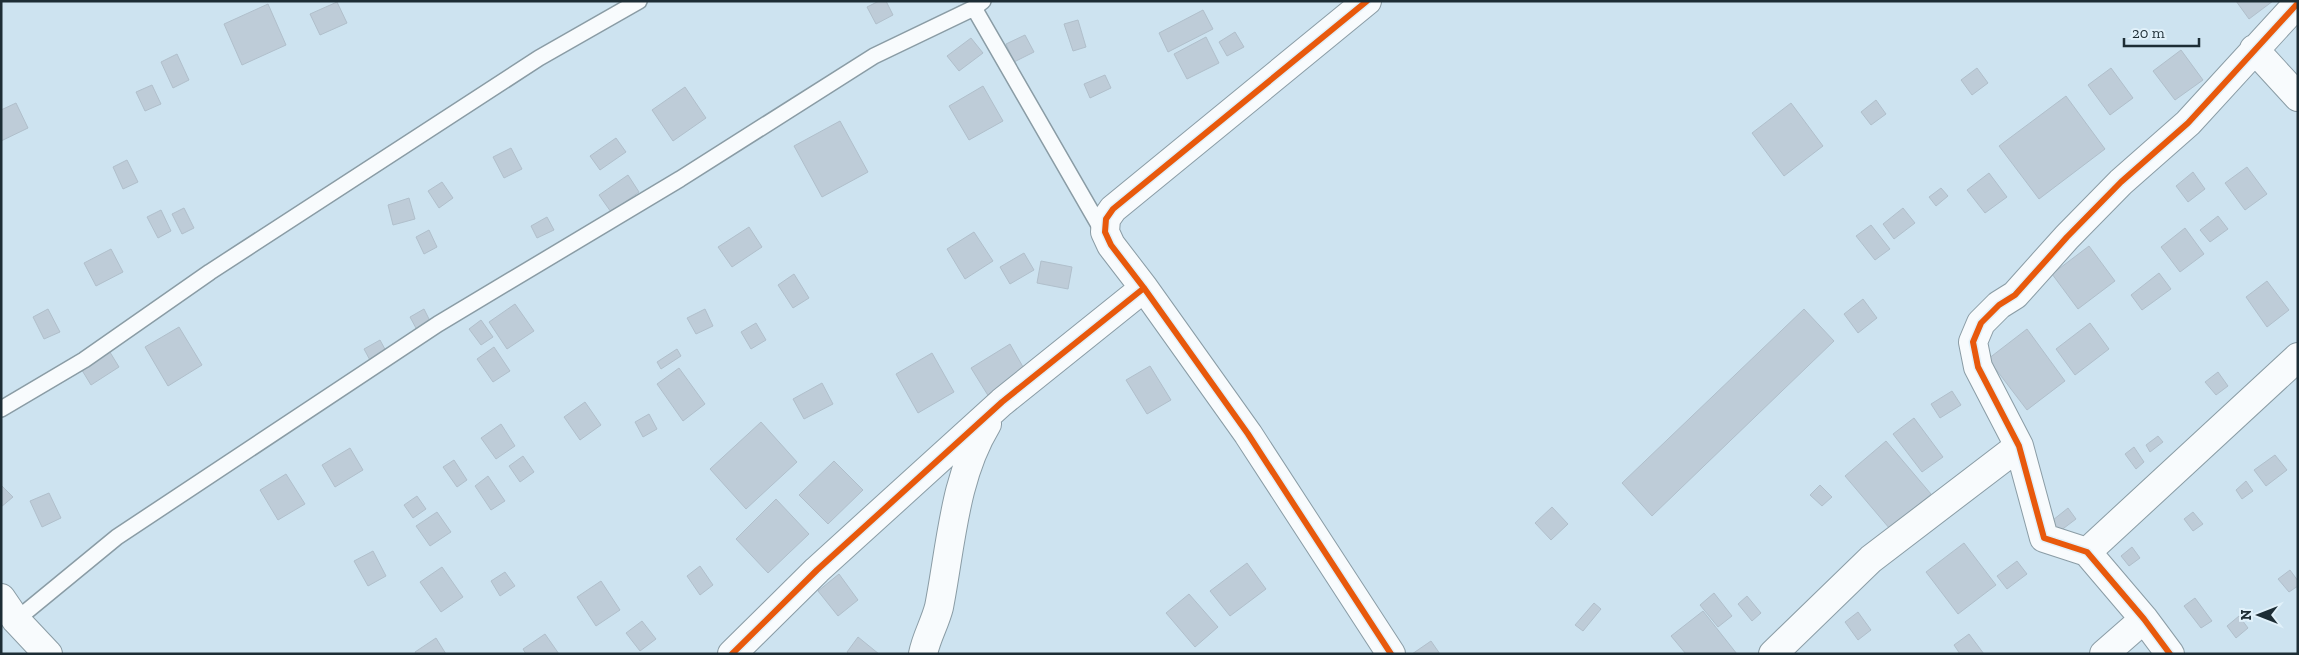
<svg xmlns="http://www.w3.org/2000/svg" width="2299" height="655" font-family="'Zilla Slab',serif">
<style>
.building{fill:#beccd8;stroke:#b0bfcb}
.lines{fill:none;stroke-linecap:round;stroke-linejoin:round}
.service-casing{stroke:#8a9ca5;stroke-width:18}
.minor-casing{stroke:#8a9ca5;stroke-width:30}
.service{stroke:#f8fbfd;stroke-width:15}
.minor{stroke:#f8fbfd;stroke-width:28}
.cycleway-casing{stroke:#e1f1fa;stroke-width:9}
.cycleway{stroke:#e8590c;stroke-width:6}
</style>
<rect width="100%" height="100%" fill="#cde3f0"/>
<path class="building" d="M879 1H886L893 15 876 24 867 7Z
M2236 1H2273L2249 19Z
M337 2 347 23 320 35 310 14Z
M268 4 286 45 242 65 224 24Z
M1203 10 1213 29 1168 52 1159 33Z
M1078 20 1086 47 1073 51 1064 24Z
M1235 32 1244 47 1227 56 1219 42Z
M1025 35 1034 52 1014 62 1006 44Z
M1206 37 1219 63 1187 79 1174 54Z
M971 38 983 53 959 71 947 56Z
M2181 50 2203 80 2175 100 2153 71Z
M177 54 189 80 173 88 161 62Z
M1977 68 1988 83 1972 95 1961 80Z
M2111 68 2133 98 2110 115 2088 85Z
M1105 75 1111 88 1090 98 1084 84Z
M152 85 161 104 145 111 136 92Z
M983 86 1003 121 969 140 949 106Z
M685 87 706 118 673 141 652 110Z
M2066 96 2105 149 2039 199 1999 146Z
M1876 100 1886 114 1871 125 1861 112Z
M16 103 28 128 1 141V110Z
M1791 103 1823 146 1784 176 1752 133Z
M840 121 868 172 822 197 794 146Z
M616 138 626 152 600 170 590 156Z
M511 148 522 169 504 178 493 157Z
M127 160 138 182 123 189 113 167Z
M2247 167 2267 194 2245 210 2225 183Z
M2193 172 2205 189 2188 202 2176 186Z
M1989 173 2007 197 1985 213 1967 190Z
M628 175 639 192 611 212 599 195Z
M442 182 453 198 439 208 428 191Z
M1941 188 1948 196 1936 206 1929 197Z
M409 198 415 219 393 225 388 205Z
M184 208 194 228 182 234 172 214Z
M1903 208 1915 223 1894 239 1883 224Z
M161 210 171 231 158 238 147 217Z
M2218 216 2228 229 2210 242 2200 230Z
M547 217 554 230 537 238 531 226Z
M1871 225 1890 249 1875 260 1856 236Z
M749 227 762 247 732 267 718 247Z
M2185 228 2204 254 2180 272 2161 247Z
M429 230 437 247 424 254 416 237Z
M974 232 993 261 965 279 947 249Z
M2089 246 2115 281 2078 309 2052 274Z
M111 249 123 272 96 286 84 263Z
M1024 253 1034 270 1010 284 1000 267Z
M1041 261 1072 267 1068 289 1037 283Z
M2159 273 2171 289 2142 310 2131 295Z
M794 274 809 298 793 308 778 285Z
M2267 281 2289 310 2267 327 2246 297Z
M1863 299 1877 318 1858 333 1844 314Z
M515 304 534 331 507 349 489 322Z
M48 309 60 332 44 339 33 317Z
M424 309 431 323 417 330 410 317Z
M705 309 713 326 696 334 687 318Z
M1804 309 1834 341 1652 516 1622 483Z
M481 320 493 337 481 345 469 329Z
M756 323 766 340 751 349 741 332Z
M2090 323 2109 349 2075 375 2056 349Z
M179 327 202 365 168 386 145 347Z
M2027 329 2065 381 2027 410 1988 359Z
M380 340 387 353 371 362 364 349Z
M1010 344 1027 374 989 397 971 368Z
M494 347 510 371 493 382 477 359Z
M108 349 119 367 91 385 80 367Z
M677 349 681 356 661 369 657 362Z
M932 353 954 392 918 413 896 374Z
M1150 366 1171 400 1147 414 1126 380Z
M679 368 705 404 683 421 657 384Z
M2218 372 2228 386 2216 395 2205 382Z
M822 383 833 404 804 419 793 399Z
M1952 391 1961 405 1940 418 1931 404Z
M585 402 601 425 580 440 564 417Z
M649 414 657 429 643 437 635 422Z
M1914 418 1943 457 1922 472 1893 434Z
M761 422 797 462 746 509 710 469Z
M501 424 515 446 496 459 481 438Z
M2158 436 2163 442 2150 452 2146 445Z
M1886 441 1931 494 1890 529 1845 476Z
M2134 447 2144 462 2136 469 2125 454Z
M350 448 363 470 335 487 322 465Z
M2275 455 2287 470 2266 486 2254 470Z
M523 456 534 472 520 482 509 466Z
M454 460 467 480 457 487 443 467Z
M834 461 863 490 828 524 799 495Z
M286 474 305 504 278 520 260 490Z
M488 476 505 501 491 510 475 486Z
M2246 481 2253 491 2242 499 2236 490Z
M1 485 13 497 1 507Z
M1820 485 1832 497 1822 506 1810 495Z
M49 493 61 518 42 527 30 501Z
M417 496 426 509 413 518 404 505Z
M776 499 809 534 768 573 736 539Z
M1552 507 1568 524 1551 540 1535 523Z
M2068 508 2076 519 2056 534 2048 524Z
M437 512 451 532 430 546 416 526Z
M2193 512 2203 524 2193 531 2184 519Z
M1964 543 1996 585 1958 614 1926 572Z
M2132 547 2140 558 2129 566 2121 556Z
M373 551 386 576 368 586 354 561Z
M2017 561 2027 574 2007 589 1997 576Z
M1247 563 1266 589 1230 616 1210 591Z
M700 566 713 585 700 595 687 576Z
M442 567 463 597 441 612 420 582Z
M2290 570 2298 581V586L2289 592 2278 579Z
M505 572 515 586 500 596 491 581Z
M839 574 858 600 838 616 818 591Z
M601 581 620 610 596 626 577 597Z
M1714 593 1732 616 1718 627 1700 605Z
M1189 594 1218 627 1195 647 1166 613Z
M1747 596 1761 613 1752 621 1738 604Z
M2195 598 2212 621 2201 628 2184 606Z
M1594 603 1601 609 1583 631 1575 625Z
M1703 611 1737 654H1686L1671 636Z
M1858 612 1871 630 1858 640 1845 622Z
M2239 616 2248 628 2236 638 2227 626Z
M642 621 656 639 640 651 626 633Z
M545 634 559 654H526L523 649Z
M1969 634 1984 654H1960L1954 645Z
M858 637 879 654H849L847 652Z
M436 638 446 654H416L415 652Z
M1431 641 1440 654H1412Z"/>
<g class="lines">
<defs>
<path id="service" d="M974 8 1103 232
M1 409 84 360 210 272 539 58 639 1
M16 620 117 537 438 324 680 179 874 56 974 8 983 1"/>
<path id="minor" d="M1367 1 1113 209 1106 219 1105 232 1111 245 1144 288 1248 434 1391 654
M2254 49 2298 97
M2087 552 2298 357
M1 598 16 620 48 654
M732 654 817 570 1002 402 1144 288
M923 654C926 638 935 623 939 607 951 546 954 478 987 424
M1773 654 1871 559 2019 446
M2104 654 2144 619
M2170 654 2144 619 2087 552 2044 538 2019 446 1978 367 1973 342 1981 323 1999 305 2015 295 2067 237 2121 182 2188 123 2298 3"/>
</defs>
<use href="#service" class="service-casing"/>
<use href="#minor" class="minor-casing"/>
<use href="#service" class="service"/>
<use href="#minor" class="minor"/>
<defs>
<path id="cycleway" d="M1367 1 1113 209 1106 219 1105 232 1111 245 1144 288 1248 434 1391 654
M732 654 817 570 1002 402 1144 288
M2170 654 2144 619 2087 552 2044 538 2019 446 1978 367 1973 342 1981 323 1999 305 2015 295 2067 237 2121 182 2188 123 2298 3"/>
</defs>
<use href="#cycleway" class="cycleway-casing"/>
<use href="#cycleway" class="cycleway"/>
</g>
<rect width="2299" height="655" fill="none" stroke="#1d2d35" stroke-width="5"/>
<g transform="translate(2259 615) rotate(270)" stroke="#e1f1fa" stroke-width="4" paint-order="stroke">
<path d="M0-4L9 19L0 12L-9 19Z" fill="#1d2d35"/>
<text y="-8" font-size="14" font-weight="bold" text-anchor="middle" fill="#1d2d35">N</text>
</g>
<path d="M2124 38v8h75v-8" fill="none" stroke="#1d2d35" stroke-width="2.5"/>
<text x="2132" y="38" font-size="15" fill="#1d2d35" stroke="#e1f1fa" stroke-width="4" paint-order="stroke">20 m</text>
</svg>
